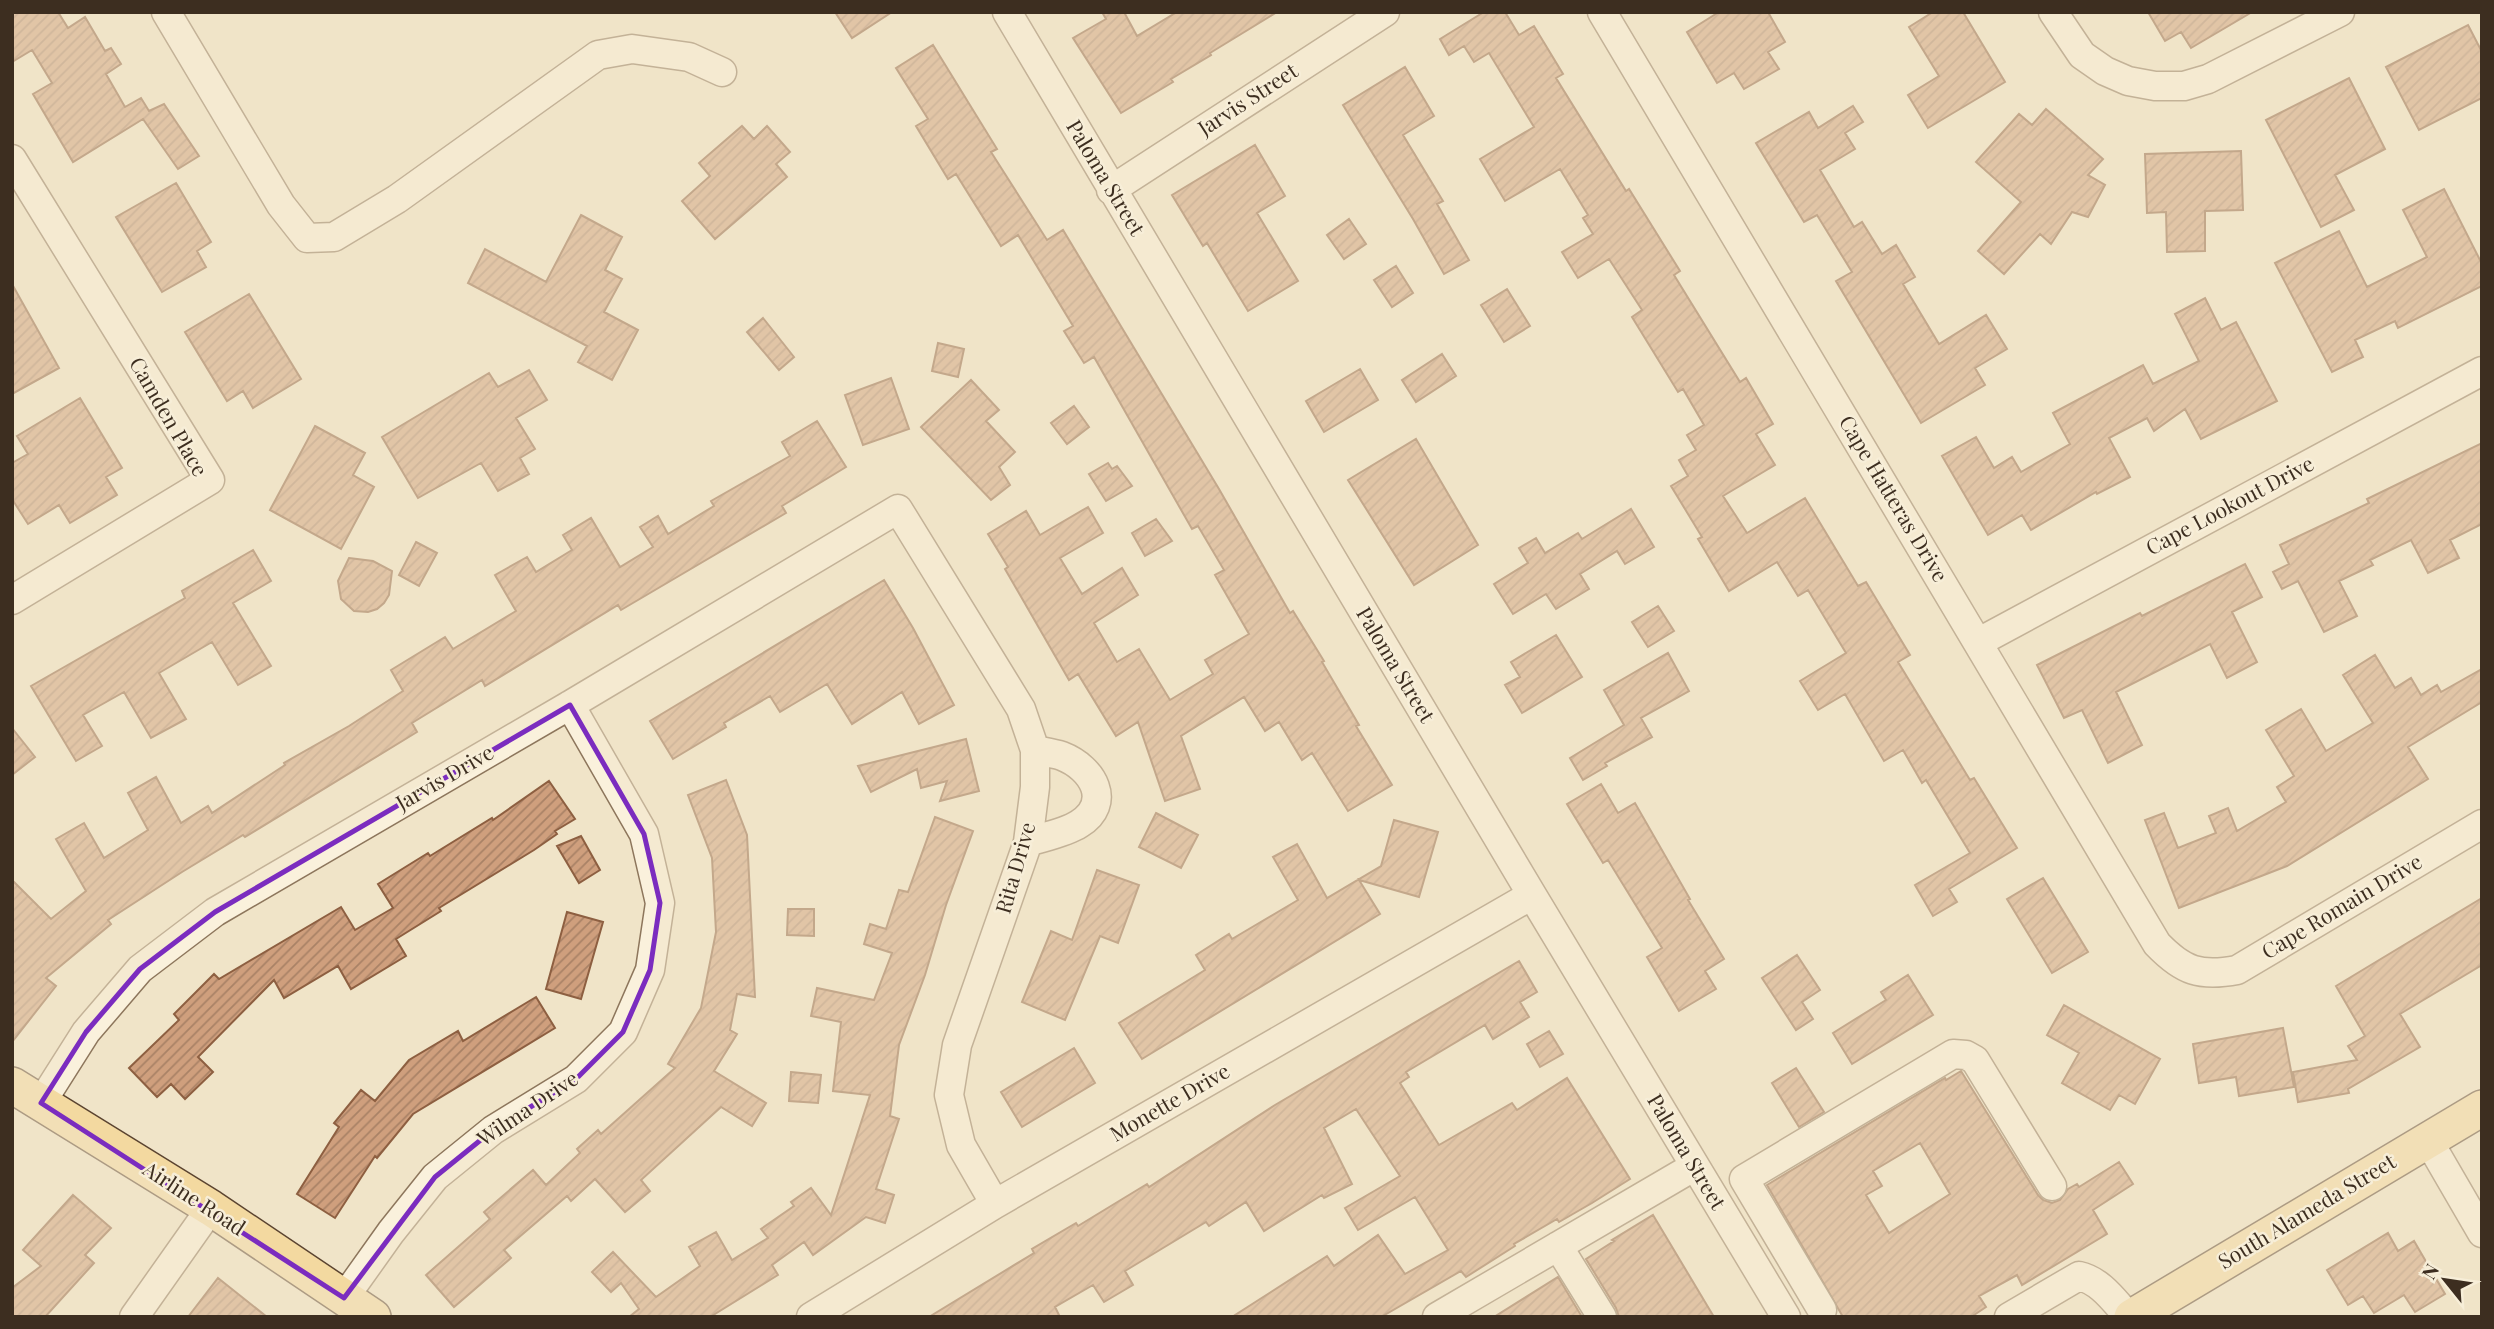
<svg xmlns="http://www.w3.org/2000/svg" width="2494" height="1329" font-family="'Playfair Display',serif">
<style>
.building{fill:url(#building-hatch);stroke:#8d5f41;stroke-width:2;fill-rule:evenodd}
.lines{fill:none;stroke-linecap:round;stroke-linejoin:round}
.minor-casing{stroke:#8d765c;stroke-width:31}
.major-casing{stroke:#5b4430;stroke-width:38}
.minor{stroke:#faf1dc;stroke-width:28}
.major{stroke:#f3d9a0;stroke-width:35}
.marked{fill:none;stroke:#7b2cbf;stroke-width:5;stroke-linejoin:round}
.labels{text-anchor:middle;stroke-width:5;stroke-linejoin:round;paint-order:stroke}
.street-label{font-size:21px;fill:#3d2e20;stroke:#f7eed8}
</style>
<defs>
<pattern id="building-hatch" width="6" height="6" patternUnits="userSpaceOnUse" patternTransform="scale(1.75)"><rect width="6" height="6" fill="#cf9f7d"/><path d="M-1 1l2-2M0 6l6-6M5 7l2-2" fill="none" stroke="#a98266"/></pattern>
</defs>
<rect width="100%" height="100%" fill="#f0e4c8"/>
<path class="building" d="M12 12H58L68 28 85 17 105 51 111 48 121 64 106 74 125 107 141 98 149 111 164 104 199 156 178 169 143 119 73 162 33 94 52 83 32 50 12 62Z
M835 12H892L852 38Z
M1102 12H1124L1137 36 1177 12H1277L1210 53 1211 55 1171 79 1173 82 1121 113 1073 38 1106 19Z
M1484 12H1505L1519 35 1534 26 1563 74 1556 78 1626 191 1629 189 1680 271 1674 275 1740 382 1746 378 1773 424 1756 434 1775 465 1723 496 1747 533 1805 498 1858 586 1866 582 1910 655 1898 662 1970 780 1974 778 2017 848 1949 889 1957 902 1933 916 1915 885 1970 853 1926 780 1922 783 1903 750 1884 761 1845 694 1818 710 1800 681 1846 653 1808 590 1798 596 1777 562 1729 591 1698 539 1702 537 1671 486 1688 476 1679 460 1696 450 1687 435 1704 425 1683 389 1678 392 1632 317 1642 310 1609 259 1578 278 1562 252 1593 234 1583 218 1588 215 1560 169 1505 201 1480 159 1534 127 1489 53 1474 62 1464 46 1449 55 1440 39Z
M1719 12H1768L1785 42 1768 52 1779 69 1744 89 1734 73 1717 83 1687 32Z
M1933 12H1963L2005 82 1928 128 1908 95 1939 76 1909 27Z
M2148 12H2252L2191 48 2181 32 2165 41Z
M2468 25 2482 52V98L2419 130 2386 67Z
M933 45 997 149 991 152 1047 240 1063 230 1219 489 1290 613 1293 611 1324 661 1322 662 1359 725 1356 726 1392 785 1348 811 1312 753 1302 760 1279 722 1265 731 1244 697 1181 736 1200 789 1165 801 1138 722 1116 736 1078 674 1069 680 1005 569 1008 567 988 534 1026 511 1040 535 1088 507 1103 533 1060 558 1082 594 1122 568 1138 595 1094 623 1117 662 1139 649 1170 700 1213 674 1205 660 1249 634 1215 575 1224 570 1198 526 1192 529 1094 357 1084 363 1064 331 1073 326 1018 235 1001 246 956 174 948 179 916 126 928 119 896 68Z
M1405 67 1434 116 1403 135 1443 201 1437 204 1469 260 1444 274 1413 219 1343 105Z
M2349 78 2385 149 2335 175 2354 210 2321 227 2266 120Z
M1853 106 1863 122 1845 133 1855 149 1820 170 1854 227 1862 222 1882 254 1896 245 1915 277 1903 284 1939 344 1986 315 2007 349 1975 368 1985 385 1921 423 1836 281 1852 272 1817 215 1804 222 1756 143 1809 112 1818 128Z
M2046 109 2103 159 2088 175 2105 185 2088 217 2072 212 2051 244 2040 234 2004 274 1978 251 2021 202 1976 162 2019 114 2032 125Z
M742 126 754 139 767 126 790 152 776 164 787 177 715 239 682 201 710 176 699 163Z
M1255 145 1285 196 1257 213 1298 281 1248 311 1207 243 1203 246 1172 195Z
M2241 151 2243 210 2205 211V251L2167 252 2166 212 2147 213 2145 154Z
M176 183 211 242 197 251 206 267 162 292 116 217Z
M2444 189 2482 264V286L2398 328 2395 321 2355 340 2363 357 2332 372 2275 263 2339 231 2367 287 2427 257 2403 210Z
M581 215 622 237 605 270 622 279 604 312 638 330 612 380 578 362 587 346 468 283 485 249 546 282Z
M1349 219 1366 244 1344 259 1327 235Z
M1396 266 1413 293 1392 307 1374 280Z
M12 284 59 368 12 394Z
M1507 289 1530 326 1504 342 1481 305Z
M249 294 301 379 253 408 243 391 227 401 185 332Z
M2205 298 2221 330 2236 322 2277 401 2201 439 2185 409 2154 431 2147 418 2109 438 2130 477 2097 494 2096 492 2031 530 2022 515 1988 535 1942 456 1976 437 1994 468 2012 457 2021 472 2070 444 2053 413 2143 365 2153 384 2199 361 2175 314Z
M763 318 794 357 779 370 747 332Z
M938 343 964 349 958 377 932 371Z
M1442 354 1456 376 1416 402 1402 380Z
M1360 369 1378 400 1324 432 1306 401Z
M529 370 547 400 516 418 535 449 520 458 529 474 498 491 481 463 418 498 382 437 489 373 498 387Z
M891 378 909 429 863 445 845 395Z
M971 380 999 410 986 421 1015 452 999 467 1010 485 991 500 921 427Z
M80 398 122 468 106 477 117 495 70 523 59 505 28 524 12 499V463L28 454 17 436Z
M1074 406 1089 427 1067 444 1051 423Z
M817 421 846 467 782 506 786 513 621 610 618 605 485 686 482 680 412 723 417 732 245 837 243 835 182 872 108 920 111 924 46 978 56 986 12 1042V880L51 919 86 891 56 839 84 823 104 858 148 830 128 793 156 777 181 823 208 806 212 813 285 765 284 763 349 726 403 691 391 670 445 637 453 649 516 611 495 575 527 557 536 572 572 550 563 535 591 518 620 567 653 547 640 527 658 516 668 534 714 506 711 501 790 456 782 442Z
M315 426 365 453 353 475 374 487 341 549 270 510Z
M1416 439 1478 545 1414 585 1348 480Z
M2482 443V524L2450 540 2459 558 2428 573 2411 540 2370 560 2373 565 2339 581 2357 616 2324 632 2298 581 2282 589 2273 572 2289 564 2280 545 2369 503 2367 499Z
M1108 463 1112 469 1117 466 1132 486 1106 501 1089 474Z
M1631 509 1654 547 1625 564 1617 551 1580 574 1589 589 1556 609 1546 594 1513 614 1494 584 1528 563 1519 548 1536 538 1545 553 1578 533 1582 539Z
M1156 519 1172 541 1145 556 1132 533Z
M416 542 437 553 419 586 399 575Z
M253 550 271 581 233 603 271 666 238 685 212 642 159 673 186 719 151 738 124 692 83 715 102 746 76 761 31 686 185 598 182 591Z
M349 558 373 561 392 571 389 595 384 603 377 609 368 612 354 611 341 599 338 581Z
M2245 564 2262 597 2232 612 2257 662 2227 678 2210 644 2116 692 2142 745 2108 763 2082 710 2064 718 2037 665 2140 613 2142 616Z
M884 580 913 628 954 705 919 724 902 692 852 724 827 684 780 712 770 696 724 723 726 727 673 759 650 721Z
M1658 606 1674 631 1648 647 1632 622Z
M1556 635 1582 677 1522 713 1505 685 1520 677 1511 662Z
M1668 653 1689 691 1641 718 1652 737 1605 763 1607 766 1583 780 1570 758 1624 725 1604 690Z
M2375 655 2395 688 2411 678 2421 695 2437 685 2441 692 2482 669V702L2408 747 2428 779 2287 866 2179 908 2145 820 2164 813 2178 848 2216 833 2209 816 2228 808 2237 831 2286 802 2277 787 2294 776 2266 730 2301 709 2326 751 2373 723 2343 675Z
M12 728 35 757 12 775Z
M966 739 979 791 940 801 947 781 921 788 917 769 871 792 858 766Z
M726 780 747 835 755 997 737 994 730 1030 737 1034 714 1071 766 1103 752 1126 721 1107 641 1180 650 1191 625 1212 595 1179 571 1201 567 1196 504 1250 511 1258 454 1307 426 1275 490 1219 484 1212 533 1170 546 1185 580 1153 577 1149 598 1130 601 1134 675 1068 668 1064 701 1008 716 932 712 858 688 795Z
M549 781 575 819 555 831 557 834 534 850 439 908 441 911 396 939 406 956 351 989 338 966 284 998 274 980 198 1057 213 1072 185 1099 171 1084 157 1097 129 1068 179 1020 174 1014 214 974 219 979 341 907 355 930 393 908 378 884 428 853 430 856 492 818 493 820Z
M1601 784 1618 813 1635 803 1690 899 1688 900 1724 959 1705 971 1716 989 1679 1011 1647 957 1662 948 1608 860 1603 863 1567 804Z
M1156 813 1198 835 1181 868 1139 847Z
M935 817 973 831 946 905 925 975 899 1045 890 1116 899 1119 876 1189 894 1195 885 1223 866 1217 813 1255 804 1242 772 1265 778 1275 710 1317H629L639 1309 621 1283 611 1292 592 1272 613 1252 656 1297 700 1266 689 1247 716 1232 732 1260 768 1238 761 1229 794 1206 791 1202 811 1188 831 1215 870 1095 833 1091 841 1022 811 1016 817 988 874 1000 892 953 864 944 870 924 886 929 899 890 908 892Z
M1394 820 1438 832 1419 897 1359 880 1380 914 1142 1059 1119 1023 1205 970 1196 955 1229 934 1232 939 1298 900 1273 857 1297 844 1327 898 1381 866Z
M581 836 600 870 579 883 557 846Z
M1097 870 1139 885 1118 943 1100 936 1065 1020 1022 1002 1051 931 1072 940Z
M2043 878 2088 952 2052 973 2007 899Z
M2482 898V965L2400 1014 2420 1047 2348 1089 2349 1093 2298 1102 2293 1072 2357 1060 2348 1046 2365 1036 2336 986Z
M788 909H814V936L787 935Z
M567 912 603 922 581 999 546 989Z
M1797 955 1820 990 1802 1002 1813 1019 1796 1030 1762 978Z
M1519 961 1537 992 1520 1002 1529 1017 1493 1039 1485 1025 1406 1072 1409 1077 1400 1083 1439 1145 1512 1103 1517 1110 1567 1078 1630 1179 1592 1203 1559 1222 1557 1219 1514 1244 1515 1246 1466 1277 1461 1271 1381 1317H1232L1327 1256 1334 1266 1378 1235 1405 1274 1448 1250 1415 1197 1358 1230 1345 1208 1400 1176 1356 1109 1324 1128 1352 1184 1324 1198 1322 1195 1264 1231 1246 1202 1209 1226 1206 1222 1125 1271 1133 1285 1104 1302 1093 1285 1055 1307 1060 1317H929L1034 1253 1032 1249 1076 1223 1078 1226 1147 1184 1149 1187 1275 1105Z
M1908 975 1933 1015 1852 1064 1833 1033 1886 1000 1881 992Z
M536 997 555 1028 413 1114 377 1158 375 1156 335 1218 297 1194 339 1127 334 1123 361 1090 375 1101 409 1060 458 1031 463 1041Z
M2064 1005 2160 1059 2135 1104 2119 1095 2110 1110 2062 1083 2079 1053 2047 1035Z
M2283 1028 2294 1087 2239 1096 2236 1077 2199 1083 2193 1044Z
M1549 1031 1563 1054 1540 1067 1527 1044Z
M1074 1048 1095 1083 1022 1127 1001 1092Z
M1796 1068 1824 1112 1799 1127 1772 1083Z
M1961 1071 2038 1195 2043 1200 2052 1203 2060 1200 2068 1189 2077 1184 2079 1187 2119 1162 2133 1184 2093 1210 2107 1234 2022 1285 2017 1275 1979 1296 1986 1307 1971 1317H1843L1767 1185 1945 1078 1946 1080ZM1920 1143 1950 1194 1889 1233 1866 1195 1882 1186 1873 1171Z
M791 1072 821 1075 818 1103 789 1101Z
M73 1195 111 1228 85 1255 94 1263 45 1317H12V1288L41 1266 23 1250Z
M1653 1215 1714 1317H1619L1616 1308 1586 1259 1614 1241 1612 1240Z
M2388 1233 2398 1251 2414 1241 2445 1294 2415 1312 2404 1295 2374 1313 2363 1296 2348 1305 2327 1270Z
M1558 1277 1582 1317H1494Z
M218 1278 267 1317H188Z"/>
<g class="lines">
<defs>
<path id="minor" d="M166 12 281 205 307 238 334 237 397 199 598 55 632 49 689 57 722 72
M1007 12 1532 895 1786 1317
M1602 12 2157 944C2183 971 2200 977 2237 970L2482 824
M2053 12 2082 55 2105 71 2128 81 2155 86H2184L2208 79 2340 12
M12 159 210 480 12 600
M1111 190 1385 12
M1979 642 2482 371
M1028 842C1043 837 1065 833 1079 824 1113 803 1093 768 1062 756 1053 753 1044 752 1035 750
M41 1103 86 1032 140 969 215 912 570 705 898 509 1021 709 1035 750V787L1028 842 957 1045 949 1095 961 1145 995 1204
M2428 1140 2482 1233
M1558 1246 1602 1317
M344 1298 391 1232 435 1177 493 1130 576 1079 623 1032 650 970 660 903 644 834 570 705
M1822 1310 1744 1179 1953 1054 1966 1055 1975 1060 2052 1186
M134 1317 211 1208
M811 1317 995 1204 1532 895
M1437 1317 1695 1166
M2009 1317 2079 1276C2101 1281 2114 1301 2129 1317"/>
<path id="major" d="M12 1085 211 1208 373 1317
M2132 1317 2482 1108"/>
</defs>
<use href="#minor" class="minor-casing"/>
<use href="#major" class="major-casing"/>
<use href="#minor" class="minor"/>
<use href="#major" class="major"/>
</g>
<path d="M0 0H2494V1329H0ZM570 705 644 834 660 903 650 970 623 1032 576 1079 493 1130 435 1177 344 1298 41 1103 86 1032 140 969 215 912Z" fill="#f0e4c8" fill-opacity=".55" fill-rule="evenodd"/>
<path class="marked" d="M570 705 644 834 660 903 650 970 623 1032 576 1079 493 1130 435 1177 344 1298 41 1103 86 1032 140 969 215 912Z"/>
<g class="labels">
<g class="street-label">
<text transform="translate(1248 100) rotate(-33)" y="7">Jarvis Street</text>
<text transform="translate(1105 178) rotate(59)" y="7">Paloma Street</text>
<text transform="translate(168 417) rotate(60)" y="7">Camden Place</text>
<text transform="translate(1893 499) rotate(59)" y="7">Cape Hatteras Drive</text>
<text transform="translate(2230 506) rotate(-28)" y="7">Cape Lookout Drive</text>
<text transform="translate(1395 665) rotate(59)" y="7">Paloma Street</text>
<text transform="translate(445 778) rotate(-30)" y="7">Jarvis Drive</text>
<text transform="translate(1016 868) rotate(-74)" y="7">Rita Drive</text>
<text transform="translate(2342 907) rotate(-31)" y="7">Cape Romain Drive</text>
<text transform="translate(1170 1103) rotate(-30)" y="7">Monette Drive</text>
<text transform="translate(528 1109) rotate(-34)" y="7">Wilma Drive</text>
<text transform="translate(1686 1152) rotate(59)" y="7">Paloma Street</text>
<text transform="translate(194 1199) rotate(33)" y="7">Airline Road</text>
<text transform="translate(2307 1212) rotate(-31)" y="7">South Alameda Street</text>
</g>
</g>
<rect width="2494" height="1329" fill="none" stroke="#3d2e20" stroke-width="28"/>
<g transform="translate(2445 1280) rotate(300)" stroke="#f7eed8" stroke-width="5" paint-order="stroke">
<path d="M0-5L12 26L0 18L-12 26Z" fill="#3d2e20"/>
<text y="-10" font-size="19" font-weight="bold" text-anchor="middle" fill="#3d2e20">N</text>
</g>
</svg>
